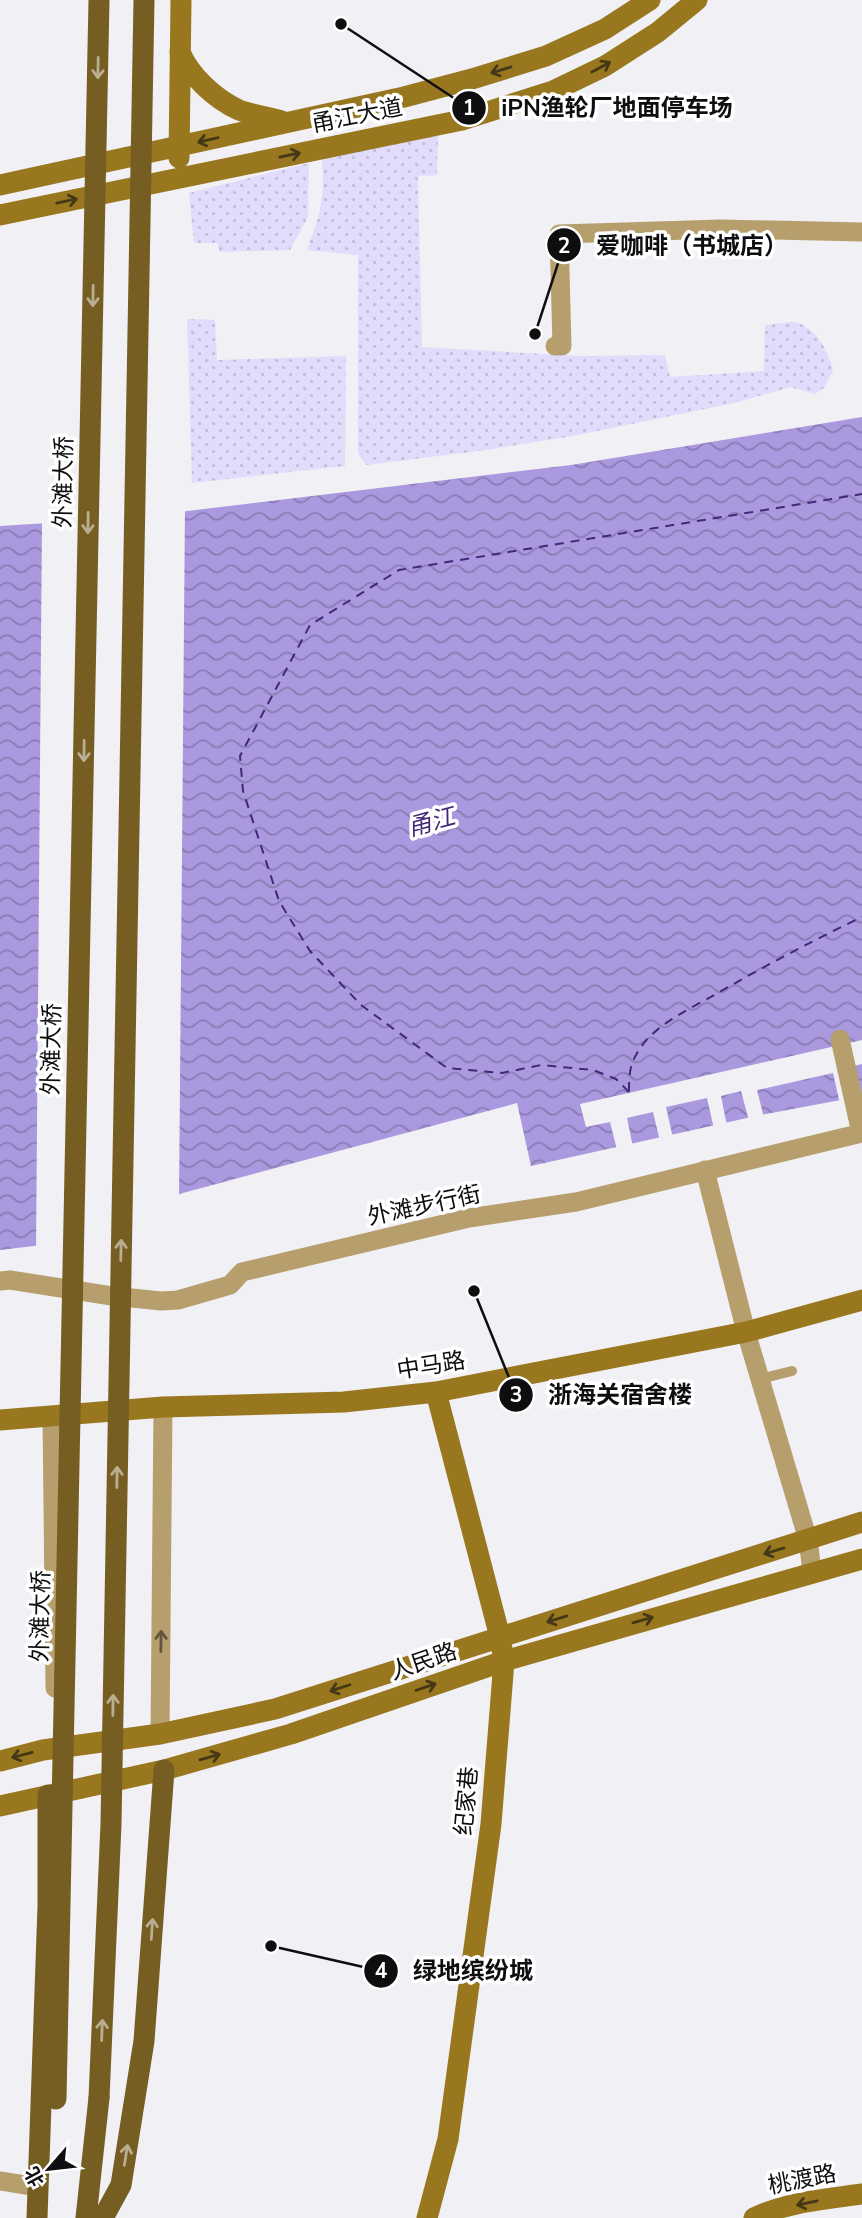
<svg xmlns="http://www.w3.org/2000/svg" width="862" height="2218" font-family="'Nunito Sans','Noto Sans SC',sans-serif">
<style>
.park{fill:url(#park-dots)}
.water{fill:url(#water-waves)}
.pier{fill:#f1f0f5}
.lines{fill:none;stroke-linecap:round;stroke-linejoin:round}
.ferry{stroke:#432778;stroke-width:2;stroke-dasharray:9 7;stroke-linecap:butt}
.lane{stroke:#b69f6d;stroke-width:10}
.street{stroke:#b69f6d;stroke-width:19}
.secondary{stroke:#98771e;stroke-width:21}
.primary{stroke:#765e23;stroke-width:21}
.primary-bridge{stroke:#765e23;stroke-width:21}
.oneway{stroke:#453816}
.oneway2{stroke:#baae91}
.oneway3{stroke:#62563e}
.labels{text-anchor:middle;stroke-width:7;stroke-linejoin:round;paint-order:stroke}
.street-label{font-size:23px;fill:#0e0e10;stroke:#fff}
.water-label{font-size:24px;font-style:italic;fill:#432778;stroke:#fff}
.leader{fill:none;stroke:#0e0e10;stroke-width:2.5}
.callout-dot{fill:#0e0e10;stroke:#fff;stroke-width:2.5}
.mark-label{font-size:21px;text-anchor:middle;font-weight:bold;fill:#fff}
.callout-label{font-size:24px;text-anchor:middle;font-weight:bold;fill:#0e0e10;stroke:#fff;stroke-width:7;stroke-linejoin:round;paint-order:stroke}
</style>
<defs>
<pattern id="park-dots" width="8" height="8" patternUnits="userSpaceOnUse" patternTransform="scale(1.75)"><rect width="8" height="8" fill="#e2dcfc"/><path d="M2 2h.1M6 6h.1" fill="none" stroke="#c1bcd7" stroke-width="1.8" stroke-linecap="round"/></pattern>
<pattern id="water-waves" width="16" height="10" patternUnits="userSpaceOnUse" patternTransform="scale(1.75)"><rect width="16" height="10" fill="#aa99df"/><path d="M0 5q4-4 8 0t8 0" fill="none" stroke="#897bb3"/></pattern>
</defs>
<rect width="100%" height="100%" fill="#f1f0f5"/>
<path class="park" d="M409 132 438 134 437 175 418 176 422 347 578 356 665 355 670 377 764 371 765 325C774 325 790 320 798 323 817 329 830 354 833 371L824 388 814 394 791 387 734 403 573 436 487 450 366 465 358 453V255L307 250C320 215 325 199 322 160Z
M309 163 308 217 290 250 219 252 218 243H194L189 193Z
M187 319 215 320 217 360 346 356 345 466 192 483Z"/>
<path class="water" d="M862 417V1096L756 1116 531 1166 517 1103 183 1193 42 1245 0 1250V526L129 518 571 465Z"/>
<path class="pier" d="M185 508 179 1198 43 1248 36 1249 42 520 129 515Z
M862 1040V1064L853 1066 860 1100 840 1104 833 1073 757 1090 764 1118 749 1121 741 1091 721 1096 727 1126 714 1129 707 1098 666 1107 673 1138 660 1141 653 1112 627 1118 633 1147 617 1150 610 1122 586 1127 580 1104Z"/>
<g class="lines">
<path class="ferry" d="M629 1091C629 1079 629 1067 636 1055 651 1026 688 1010 716 994 763 967 812 941 862 917
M629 1092 616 1079 593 1070 541 1065 502 1073 447 1068 361 1005 310 951 279 901 243 791 240 756 310 625 399 570 862 494"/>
<path class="lane" d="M760 1379 792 1371"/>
<path class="street" d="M555 346H562L559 234 721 229 862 232
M840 1039 861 1133
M705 1170 746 1332 808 1540 812 1571
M0 1281 10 1280 112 1296 161 1301 178 1300 230 1285 242 1272 469 1218 576 1202 862 1133
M52 1416 55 1688
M160 1734 163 1407
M0 2181 38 2187"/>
<path class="secondary" d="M180 52C190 76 215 99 239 110 252 115 268 117 282 121
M179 158 181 0
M0 185 404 97 472 79 546 56 605 29 650 0
M0 215 462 120 553 91 605 66 658 32 697 0
M0 1420 163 1407 344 1402 436 1392 746 1332 862 1300
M0 1761 43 1750 160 1734 275 1709 862 1522
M0 1806 164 1770 291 1734 504 1661 862 1559
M427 2218 448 2139 491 1824 504 1661 500 1637 436 1392
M754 2218C786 2202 827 2199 862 2194"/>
<path class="primary" d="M37 2218 48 1906V1795
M86 2218 99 2098
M103 2218 121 2185 144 2041 164 1770"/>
<path class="primary-bridge" d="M99 2098 111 1824 144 0
M56 2099 99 0"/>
</g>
<defs><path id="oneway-shaft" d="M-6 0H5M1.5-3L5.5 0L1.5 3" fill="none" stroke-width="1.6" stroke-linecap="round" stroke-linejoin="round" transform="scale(1.75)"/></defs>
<g class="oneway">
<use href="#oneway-shaft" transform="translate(601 67) rotate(-28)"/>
<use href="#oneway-shaft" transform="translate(501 70) rotate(163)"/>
<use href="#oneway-shaft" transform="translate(208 140) rotate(167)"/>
<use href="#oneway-shaft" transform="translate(290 155) rotate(-12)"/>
<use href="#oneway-shaft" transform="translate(67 201) rotate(-12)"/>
<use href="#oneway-shaft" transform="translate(774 1551) rotate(163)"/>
<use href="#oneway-shaft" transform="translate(557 1619) rotate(163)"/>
<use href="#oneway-shaft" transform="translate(643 1620) rotate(-16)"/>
<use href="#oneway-shaft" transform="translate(426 1687) rotate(-19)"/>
<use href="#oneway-shaft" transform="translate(340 1688) rotate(162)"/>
<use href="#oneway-shaft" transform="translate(22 1755) rotate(165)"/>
<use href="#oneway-shaft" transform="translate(210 1757) rotate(-16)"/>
<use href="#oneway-shaft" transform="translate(807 2203) rotate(168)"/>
</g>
<g class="oneway2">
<use href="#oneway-shaft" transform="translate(98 68) rotate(91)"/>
<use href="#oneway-shaft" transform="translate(93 296) rotate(91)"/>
<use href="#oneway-shaft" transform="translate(88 523) rotate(91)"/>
<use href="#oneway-shaft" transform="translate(84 751) rotate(91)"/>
<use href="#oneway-shaft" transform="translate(121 1250) rotate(-89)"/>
<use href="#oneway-shaft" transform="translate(117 1477) rotate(-89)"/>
<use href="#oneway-shaft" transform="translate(113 1705) rotate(-89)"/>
<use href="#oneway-shaft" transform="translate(152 1929) rotate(-86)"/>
<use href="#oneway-shaft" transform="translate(102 2030) rotate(-88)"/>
<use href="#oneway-shaft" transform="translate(126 2155) rotate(-81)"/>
</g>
<use class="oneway3" href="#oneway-shaft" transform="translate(161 1641) rotate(-89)"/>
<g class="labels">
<g class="street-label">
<text transform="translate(357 115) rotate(-11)" y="8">甬江大道</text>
<text transform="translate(63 482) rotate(-89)" y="8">外滩大桥</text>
<text transform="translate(51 1049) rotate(-89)" y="8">外滩大桥</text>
<text transform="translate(424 1205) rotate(-12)" y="8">外滩步行街</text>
<text transform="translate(431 1365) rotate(-9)" y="8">中马路</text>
<text transform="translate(40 1616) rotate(-89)" y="8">外滩大桥</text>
<text transform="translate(423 1661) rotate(-19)" y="8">人民路</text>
<text transform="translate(466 1801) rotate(-85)" y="8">纪家巷</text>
<text transform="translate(802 2179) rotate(-11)" y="8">桃渡路</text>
</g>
<g class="water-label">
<text transform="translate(431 822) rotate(-15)" y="8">甬江</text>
</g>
</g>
<path class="leader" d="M341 24L469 108M535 334L564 245M474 1291L516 1395M271 1946L381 1971"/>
<g class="callout-dot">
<circle cx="341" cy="24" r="7"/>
<circle cx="535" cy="334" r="7"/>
<circle cx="474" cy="1291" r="7"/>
<circle cx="271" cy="1946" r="7"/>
<circle cx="469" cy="108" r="18"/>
<circle cx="564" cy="245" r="18"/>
<circle cx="516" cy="1395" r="18"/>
<circle cx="381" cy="1971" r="18"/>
</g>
<g class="mark-label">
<text x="469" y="115">1</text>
<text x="564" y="253">2</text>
<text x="516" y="1402">3</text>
<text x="381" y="1978">4</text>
</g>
<g class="callout-label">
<text x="617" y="116">iPN渔轮厂地面停车场</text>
<text x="692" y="254">爱咖啡（书城店）</text>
<text x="620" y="1403">浙海关宿舍楼</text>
<text x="473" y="1979">绿地缤纷城</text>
</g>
<g transform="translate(49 2169) rotate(242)" stroke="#ffffff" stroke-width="5" paint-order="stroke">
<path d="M0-5L12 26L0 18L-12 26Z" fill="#0e0e10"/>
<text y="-10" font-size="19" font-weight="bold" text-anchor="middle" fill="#0e0e10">北</text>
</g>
</svg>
